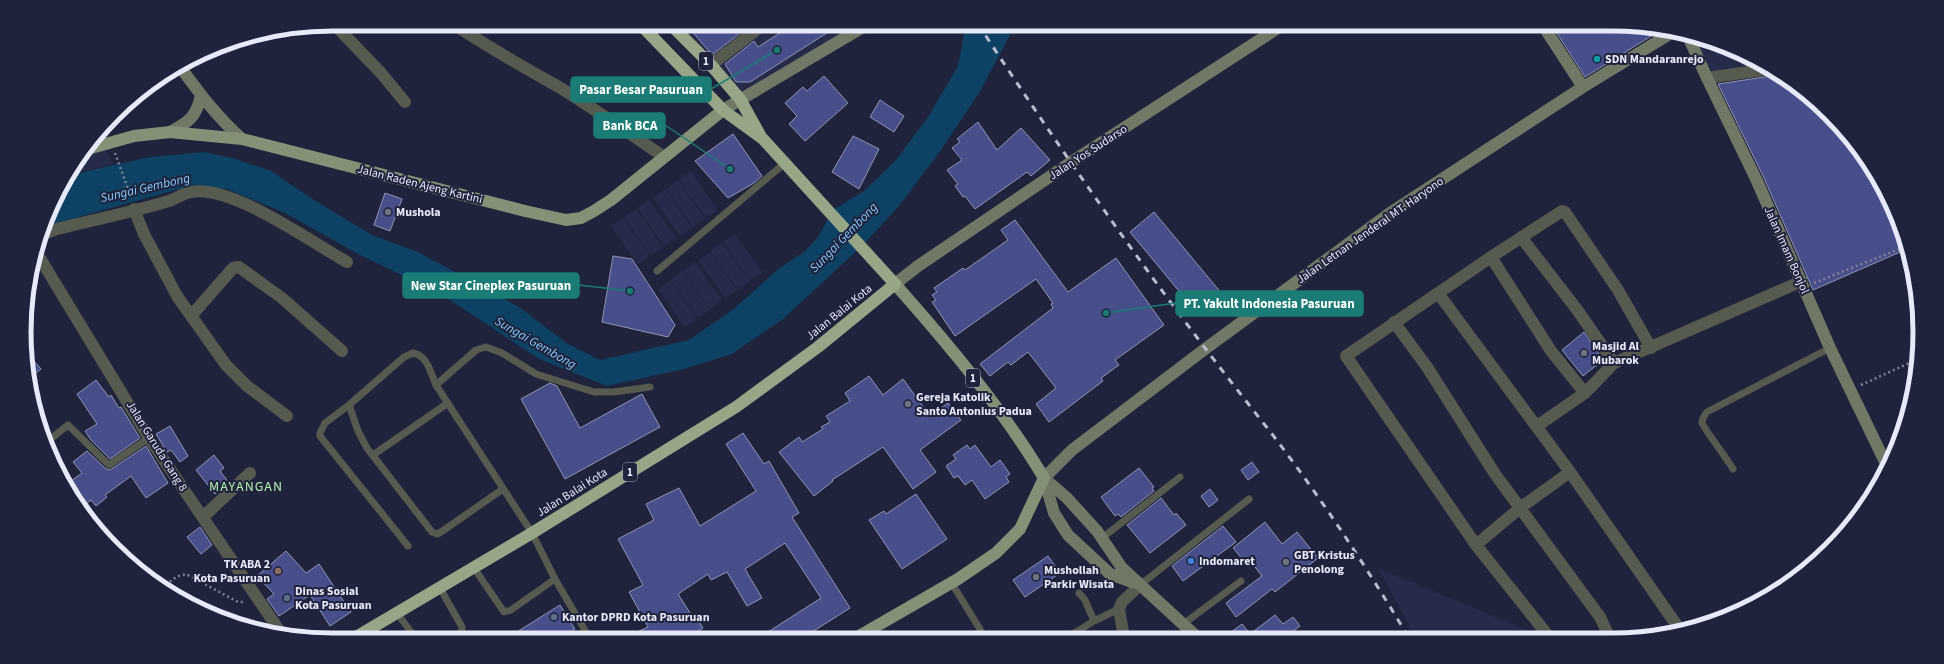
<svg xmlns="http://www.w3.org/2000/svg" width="1944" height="664" font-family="'Source Sans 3',sans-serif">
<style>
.built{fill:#272b4a}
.water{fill:#0d4264}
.building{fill:#484e8a;stroke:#8f95b4}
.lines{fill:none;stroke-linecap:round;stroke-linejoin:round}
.path{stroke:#7f8297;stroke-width:2.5;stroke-dasharray:2 3;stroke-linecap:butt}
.lane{stroke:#565b4f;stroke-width:7}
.street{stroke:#565b4f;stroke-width:12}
.secondary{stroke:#707966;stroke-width:12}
.primary{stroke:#859177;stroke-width:12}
.highway{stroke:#97a687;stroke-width:12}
.rail{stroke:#b9bccf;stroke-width:3;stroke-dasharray:7 7;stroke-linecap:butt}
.culture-dot{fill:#0f9aa8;stroke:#20233c;stroke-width:1.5}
.worship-dot{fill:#6b7280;stroke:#20233c;stroke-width:1.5}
.shop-dot{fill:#3f7fe0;stroke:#20233c;stroke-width:1.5}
.education-dot{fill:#8d6e63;stroke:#20233c;stroke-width:1.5}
.service-dot{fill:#5c6f8a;stroke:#20233c;stroke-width:1.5}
.labels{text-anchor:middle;stroke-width:4;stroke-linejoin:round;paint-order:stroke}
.shield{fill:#20233c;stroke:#abaec2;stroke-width:1}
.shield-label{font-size:11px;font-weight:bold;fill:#e7eafb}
.poi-label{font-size:12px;font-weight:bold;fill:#e7eafb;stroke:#20233c;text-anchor:start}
.street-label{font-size:12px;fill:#e7eafb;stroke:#20233c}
.water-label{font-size:13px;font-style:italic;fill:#84cafe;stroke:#20233c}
.quarter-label{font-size:14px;letter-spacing:1px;fill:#b1ebb0;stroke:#20233c}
.rim{fill:none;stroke:#e7eafb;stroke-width:5}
.leader{fill:none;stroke:#1a7c75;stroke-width:1.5}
.callout-dot{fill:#1a7c75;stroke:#20233c;stroke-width:1.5}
.callout{fill:#1a7c75;stroke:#1a7c75;stroke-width:1.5}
.callout-label{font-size:13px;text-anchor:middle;font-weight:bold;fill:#fff}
</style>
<rect width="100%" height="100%" fill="#20233c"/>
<path class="built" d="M672 24H865L740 99Z
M1692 34 1748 56 1770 69 1707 78Z
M105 149 113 164 87 170 67 178 78 160Z
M691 171 718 210 706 218 679 180Z
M678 180 705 219 693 227 666 189Z
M665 189 692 228 680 236 653 198Z
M649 200 676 238 664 246 637 208Z
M636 209 663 247 651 256 624 217Z
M623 218 650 256 638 265 611 226Z
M735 234 763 272 750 280 723 242Z
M722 243 750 281 738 290 710 251Z
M710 252 737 290 725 298 698 260Z
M695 262 722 300 710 309 683 271Z
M682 271 710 310 698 318 670 280Z
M670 281 697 319 685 327 658 289Z
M1378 568 1546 638H1416Z
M1787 581 1730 616 1707 623Z"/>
<path class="water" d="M966 24H1022L1012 31 979 93 938 154 899 206 863 245 783 319 732 354 684 369 607 386 539 359 441 294 360 255 285 213 227 189 193 185 47 226 56 196 66 179 87 171 150 157 204 152 232 158 271 171 314 200 372 235 418 252 519 307 568 344 600 360 689 340 734 309 776 271 805 251 818 237 833 210 864 191 896 160 928 117 958 66Z"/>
<path class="building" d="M686 24H752L712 55Z
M794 24H841L750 82H736L725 64 754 41 758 47Z
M1551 24H1612L1661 30 1585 77Z
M1776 73 1799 88 1843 129 1879 178 1895 214 1892 216 1907 249 1813 290 1764 178 1718 84 1771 76Z
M824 76 848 103 805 141 789 124 797 116 785 103 803 87 807 91Z
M880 100 904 116 894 132 870 117Z
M978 122 997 150 1021 128 1050 160 1031 176 1027 172 975 209 965 196 963 197 955 186 958 184 947 170 962 160 952 148 960 142 957 139Z
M733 134 762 176 754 183 728 198 695 161Z
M853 136 879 149 859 189 832 172Z
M385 193 402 199 390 231 374 225Z
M1154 212 1222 294 1198 314 1130 232Z
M1015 220 1068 292 1116 258 1164 325 1115 360 1119 365 1101 378 1103 381 1049 422 1036 404 1056 388 1028 352 1011 365 1008 362 990 376 980 364 1053 308 1051 304 1053 303 1036 279 955 336 932 302 936 300 932 295 937 292 934 288 963 268 965 270 1008 240 1001 230Z
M613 256 632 259 675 325 668 337 602 322Z
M1584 332 1603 360 1583 376 1562 350Z
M25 351 41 369 29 379 25 352Z
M869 376 883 395 903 379 930 416 948 403 961 420 920 450 936 472 913 489 883 447 832 480 833 481 814 496 779 452 799 437 802 442 823 429 821 427 830 422 826 416 850 401 845 393Z
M96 380 109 397 111 395 119 408 121 407 140 438 110 459 91 440 85 431 97 424 77 394Z
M550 383 557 386 580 428 642 394 660 427 565 479 521 399Z
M170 426 188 456 180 462 171 450 167 452 156 434Z
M743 433 764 464 769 461 799 513 792 517 850 608 801 639H757L821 598 785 543 745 569 762 598 747 606 727 572 711 580 708 574 678 594 692 616 695 615 703 628 685 639H622L648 627 629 592 643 585 618 539 654 520 646 504 679 488 700 526 756 491 726 444Z
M967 445 970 449 975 445 991 467 1000 460 1010 474 1006 477 1009 482 985 499 972 480 965 485 958 476 954 478 946 466 956 459 953 455Z
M146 446 168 483 146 498 131 476 105 495 107 497 96 506 91 500 81 508 74 499 67 484 82 473 73 462 87 451 106 469 110 470Z
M214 455 224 468 220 471 229 483 215 494 196 470Z
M1252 462 1259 472 1248 480 1241 470Z
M1139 468 1154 487 1152 488 1154 491 1121 517 1118 514 1115 516 1101 497Z
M1210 489 1218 500 1209 507 1201 496Z
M916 494 947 539 902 569 869 520 884 511 886 514Z
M1161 498 1174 515 1176 513 1186 525 1150 553 1127 525Z
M1265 522 1282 544 1297 532 1318 558 1275 592 1272 589 1236 617 1226 603 1262 576 1248 558 1244 561 1233 548Z
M1223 526 1236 542 1183 581 1172 566Z
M200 527 212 545 201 554 187 537Z
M286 551 306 573 319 564 351 612 330 626 310 595 279 616 267 599 274 594 257 576Z
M1048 556 1060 573 1025 597 1013 580Z
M560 605 575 629 573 630 579 640H504Z
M1275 615 1283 624 1293 617 1300 626 1284 638H1223L1242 624 1250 634Z"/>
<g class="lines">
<path class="path" d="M115 153 131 197
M1814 283 1907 246
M1861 385 1918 359
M162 588 176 577 186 574 238 602H245"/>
<path class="lane" d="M657 271 785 163
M436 385 476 350 486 347 502 353 536 374 594 392H614L650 387
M349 405 358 431 367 448 432 532 437 534 441 532 503 489
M48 441 68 425 109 465 149 438
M373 455 448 403
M1733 469C1728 460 1703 427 1702 423 1702 418 1704 416 1707 412L1830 348
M1102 538 1180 477
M408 546 320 436V433L325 423 349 405 404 357 413 353C428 356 430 372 436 385L532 533 555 579 590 639
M474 568 504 612 511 610 555 579
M951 582 986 639
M1140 585 1249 499
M440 588 462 627V631L451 640
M397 613 417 640
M1094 621 1119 609
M1182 625 1241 581
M1065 639 1094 621 1085 600 1079 593"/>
<path class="street" d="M334 24 381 73 405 102
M454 24C487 47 522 66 557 86 594 108 629 133 664 157
M711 65 764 24
M1707 78 1770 69
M134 209 144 234 177 296 226 365 247 386 287 416
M44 234 57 229C94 220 132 212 169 201 176 199 183 193 191 192 231 184 311 242 347 262
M1521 237 1578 311 1614 363
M38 255 149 438 281 633
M1491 257 1551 351 1585 393 1614 363 1802 281
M1438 293 1570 472 1680 630
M191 316 233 268 239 267 282 298 342 351
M1394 322 1427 367 1495 474 1600 617 1607 632 1606 637
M1537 426 1585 393
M203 517 250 473
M1476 545 1520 508 1570 472
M1124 638 1119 609 1122 602 1140 585
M1550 638 1476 545 1346 356 1491 257 1562 211 1565 212 1618 290 1651 348"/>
<path class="secondary" d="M1542 24 1583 87
M1687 34 1707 78 1757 181 1830 348 1887 466
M181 68C200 94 218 118 242 139
M723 110 868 24
M170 132C189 122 196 117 201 96
M895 284 918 266 1070 163 1284 24
M1044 478 1072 450 1205 349 1390 213 1583 87 1673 32
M1044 478 1067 498 1097 531 1122 568 1198 638
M1044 478 1054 513 1068 535 1110 574 1135 583"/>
<path class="primary" d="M84 150 134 136 170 132 242 139 525 211 566 220 581 218 594 211 611 200 723 110
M854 639 958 579 996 553 1020 529 1044 478C1002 408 949 345 895 284"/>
<path class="highway" d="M670 24 711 65 740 99 760 135
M351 640 532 533 736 407 818 347 895 284 763 139 723 110 640 24"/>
<path class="rail" d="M978 24C1050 134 1125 243 1205 348 1227 377 1250 406 1272 434 1322 499 1367 568 1409 638"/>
</g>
<circle class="culture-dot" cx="1597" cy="59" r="4"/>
<g class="worship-dot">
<circle cx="388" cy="212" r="4"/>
<circle cx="1584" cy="353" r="4"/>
<circle cx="908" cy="404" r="4"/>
<circle cx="1286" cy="562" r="4"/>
<circle cx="1036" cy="577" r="4"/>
</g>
<circle class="shop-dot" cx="1191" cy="561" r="4"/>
<circle class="education-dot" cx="278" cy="571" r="4"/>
<g class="service-dot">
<circle cx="287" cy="598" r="4"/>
<circle cx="554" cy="617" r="4"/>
</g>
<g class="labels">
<g class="shield">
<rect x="699" y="52" width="14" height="18" rx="3"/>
<rect x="966" y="369" width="14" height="18" rx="3"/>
<rect x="623" y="463" width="14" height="18" rx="3"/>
</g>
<g class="shield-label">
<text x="706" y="65">1</text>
<text x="973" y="382">1</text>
<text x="630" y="476">1</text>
</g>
<g class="poi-label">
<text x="1605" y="63">SDN Mandaranrejo</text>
<text x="396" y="216">Mushola</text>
<text x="1592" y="350">Masjid Al<tspan x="1592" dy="14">Mubarok</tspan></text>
<text x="916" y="401">Gereja Katolik<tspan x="916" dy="14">Santo Antonius Padua</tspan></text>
<text x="1294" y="559">GBT Kristus<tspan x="1294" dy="14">Penolong</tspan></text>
<text x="1199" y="565">Indomaret</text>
<text x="270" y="568" text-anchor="end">TK ABA 2<tspan x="270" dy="14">Kota Pasuruan</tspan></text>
<text x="1044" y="574">Mushollah<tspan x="1044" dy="14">Parkir Wisata</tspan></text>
<text x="295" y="595">Dinas Sosial<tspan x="295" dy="14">Kota Pasuruan</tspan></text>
<text x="562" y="621">Kantor DPRD Kota Pasuruan</text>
</g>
<g class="street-label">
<text transform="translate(1088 152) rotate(-33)" y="4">Jalan Yos Sudarso</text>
<text transform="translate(420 184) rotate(14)" y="4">Jalan Raden Ajeng Kartini</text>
<text transform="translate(1370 230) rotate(-35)" y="4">Jalan Letnan Jenderal MT. Haryono</text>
<text transform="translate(1787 250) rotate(66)" y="4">Jalan Imam Bonjol</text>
<text transform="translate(839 312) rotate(-39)" y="4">Jalan Balai Kota</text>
<text transform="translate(157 446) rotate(58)" y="4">Jalan Garuda Gang 8</text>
<text transform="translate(572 492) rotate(-32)" y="4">Jalan Balai Kota</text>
</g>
<g class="water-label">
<text transform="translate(145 187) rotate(-13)" y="5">Sungai Gembong</text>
<text transform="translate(843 237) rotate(-46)" y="5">Sungai Gembong</text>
<text transform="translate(536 342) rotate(30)" y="5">Sungai Gembong</text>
</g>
<g class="quarter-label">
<text x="246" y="491">MAYANGAN</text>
</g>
</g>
<path d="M0 0H1944V664H0ZM332 31H1612A301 301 0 0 1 1913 332V332A301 301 0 0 1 1612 633H332A301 301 0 0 1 31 332V332A301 301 0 0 1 332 31Z" fill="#20233c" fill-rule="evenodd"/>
<path class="rim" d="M332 31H1612A301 301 0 0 1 1913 332V332A301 301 0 0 1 1612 633H332A301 301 0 0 1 31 332V332A301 301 0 0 1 332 31Z"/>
<path class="leader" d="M777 50L711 89M730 169L665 125M630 291L579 285M1106 313L1176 303"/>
<g class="callout-dot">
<circle cx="777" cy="50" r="4"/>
<circle cx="730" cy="169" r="4"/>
<circle cx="630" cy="291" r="4"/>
<circle cx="1106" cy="313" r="4"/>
</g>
<g class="callout">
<rect x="571" y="77" width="140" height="25" rx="4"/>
<rect x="594" y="113" width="71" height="25" rx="4"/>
<rect x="403" y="273" width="176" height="25" rx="4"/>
<rect x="1176" y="291" width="187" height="25" rx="4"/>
</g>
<g class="callout-label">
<text x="641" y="94">Pasar Besar Pasuruan</text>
<text x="630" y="130">Bank BCA</text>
<text x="491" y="290">New Star Cineplex Pasuruan</text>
<text x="1269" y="308">PT. Yakult Indonesia Pasuruan</text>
</g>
</svg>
